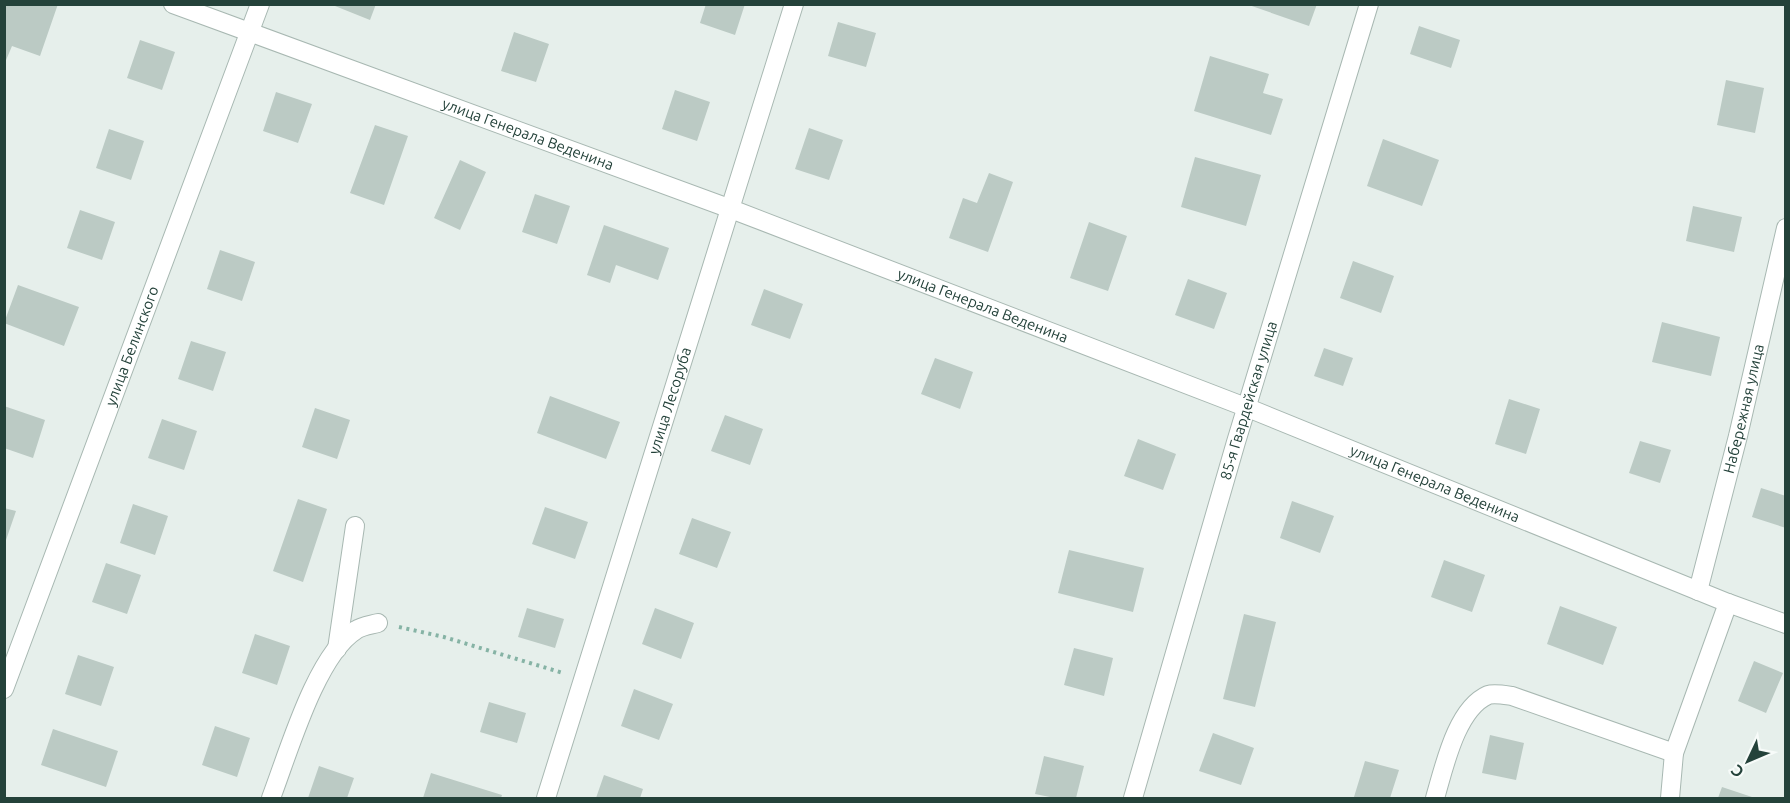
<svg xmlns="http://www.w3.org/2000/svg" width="1790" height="803" font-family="Ubuntu,sans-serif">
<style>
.building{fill:#bbcac4}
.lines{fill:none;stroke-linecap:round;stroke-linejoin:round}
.minor-casing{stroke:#a8b8b2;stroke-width:20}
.path{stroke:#86b3a5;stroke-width:4;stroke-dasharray:3 4.5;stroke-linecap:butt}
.minor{stroke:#fff;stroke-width:18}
.labels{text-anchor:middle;stroke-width:4.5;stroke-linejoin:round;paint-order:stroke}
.street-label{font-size:15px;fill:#24423a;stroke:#f7fbf9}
</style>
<rect width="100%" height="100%" fill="#e6efeb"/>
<path class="building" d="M4 4H58L40 56 12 46 4 65Z
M330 4H376L370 20Z
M706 4H745L735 35 700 23Z
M1246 4H1317L1309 26Z
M838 22 876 33 866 67 828 56Z
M1419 26 1460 40 1451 68 1410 54Z
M514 32 549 44 536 82 501 71Z
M140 40 175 52 162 90 127 78Z
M1210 56 1269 74 1263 93 1283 99 1271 135 1194 111Z
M1726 80 1764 88 1755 133 1717 125Z
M675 90 710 102 697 141 662 129Z
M276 92 312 104 298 143 263 131Z
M375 125 408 136 384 205 350 193Z
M809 128 843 140 829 180 795 169Z
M109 129 144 141 131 180 96 168Z
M1383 139 1439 160 1422 206 1367 186Z
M1195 157 1261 175 1246 226 1181 207Z
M460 160 486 172 460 230 434 218Z
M989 173 1013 182 988 252 949 238 963 198 977 203Z
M535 194 570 206 557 244 522 232Z
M1693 206 1742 217 1734 252 1686 241Z
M80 210 115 222 102 260 67 248Z
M1089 222 1127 236 1108 291 1070 278Z
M604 225 669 248 658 280 616 265 610 283 587 275Z
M220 250 255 262 242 301 207 289Z
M1353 261 1394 276 1381 313 1340 298Z
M1188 279 1227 293 1214 329 1175 315Z
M18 285 79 307 64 346 4 323Z
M764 289 803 304 790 339 751 325Z
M1662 322 1720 337 1711 376 1652 362Z
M191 341 226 352 213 391 178 379Z
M1324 348 1353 358 1343 386 1314 376Z
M935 358 973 372 960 409 921 394Z
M550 396 620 422 606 459 537 433Z
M1509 399 1540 409 1526 454 1495 444Z
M4 406 45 420 33 458 4 448Z
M315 408 350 420 337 459 302 447Z
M725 415 763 429 750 465 711 451Z
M162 419 197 431 184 470 148 458Z
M1138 439 1176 454 1163 490 1124 476Z
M1640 441 1671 450 1660 483 1629 473Z
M1761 488 1786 496V528L1752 517Z
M298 499 327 509 303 582 273 571Z
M1292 501 1334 516 1320 553 1280 538Z
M133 504 168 516 155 555 120 543Z
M545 507 588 522 575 559 532 544Z
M4 508 16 511 5 543H4Z
M692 518 731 532 717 568 679 554Z
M1069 550 1144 568 1133 612 1058 593Z
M1444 560 1485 575 1472 612 1431 597Z
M106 563 141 575 127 614 92 602Z
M1560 606 1617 627 1603 665 1547 644Z
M527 608 564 619 555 648 518 637Z
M655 608 694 623 681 659 642 644Z
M1244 614 1276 622 1255 707 1223 699Z
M255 634 290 646 277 685 242 673Z
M1074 648 1113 658 1104 696 1064 685Z
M78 655 114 667 101 706 65 694Z
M1754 661 1783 673 1766 713 1738 701Z
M634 689 673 704 659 740 621 726Z
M489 702 526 713 517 743 480 732Z
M215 726 250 738 237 777 202 765Z
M53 729 118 751 106 787 41 765Z
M1213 733 1254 748 1241 785 1199 771Z
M1490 735 1524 743 1516 780 1482 773Z
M1044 756 1084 766 1076 798H1055L1035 794Z
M1365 761 1399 770 1390 798 1354 797Z
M319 766 354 778 347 798H308Z
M431 773 502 795 501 798H423Z
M604 775 643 789 640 798H596Z
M1722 787 1755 798H1718Z"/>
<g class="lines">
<defs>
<g id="minor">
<path id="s1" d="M173 4 731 209 1248 408 1728 603 1786 624"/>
<path id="s2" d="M1698 591 1738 436 1786 228"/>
<path d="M337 649 355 526"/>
<path id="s3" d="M4 689 260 4"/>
<path d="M271 798C288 754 316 655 356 630 362 626 371 625 378 623"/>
<path id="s4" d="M546 798 794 4"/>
<path id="s5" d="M1133 798 1236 442 1369 4"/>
<path d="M1435 798C1444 768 1456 709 1488 695 1494 693 1505 695 1512 696L1674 753"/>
<path d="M1670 798 1674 753 1728 603"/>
</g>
</defs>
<use href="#minor" class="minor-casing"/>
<path class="path" d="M399 627 444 637 563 673"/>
<use href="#minor" class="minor"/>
</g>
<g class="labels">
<g class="street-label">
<text dy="5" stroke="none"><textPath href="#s1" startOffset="378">улица Генерала Веденина</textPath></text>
<text dy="5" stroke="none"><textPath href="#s1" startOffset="864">улица Генерала Веденина</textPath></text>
<text dy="5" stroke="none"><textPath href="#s3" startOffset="366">улица Белинского</textPath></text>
<text dy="5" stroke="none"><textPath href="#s5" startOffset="414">85-я Гвардейская улица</textPath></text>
<text dy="5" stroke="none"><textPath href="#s4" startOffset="416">улица Лесоруба</textPath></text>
<text dy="5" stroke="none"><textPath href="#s2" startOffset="188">Набережная улица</textPath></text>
<text dy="5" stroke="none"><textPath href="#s1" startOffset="1350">улица Генерала Веденина</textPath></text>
</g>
</g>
<rect width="1790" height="803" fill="none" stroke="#24423a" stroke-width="12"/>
<g transform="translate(1748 761) rotate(226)" stroke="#f7fbf9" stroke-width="4.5" paint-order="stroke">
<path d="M0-4.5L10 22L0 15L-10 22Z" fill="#24423a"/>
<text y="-9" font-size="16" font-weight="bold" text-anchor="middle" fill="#24423a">С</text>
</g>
</svg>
